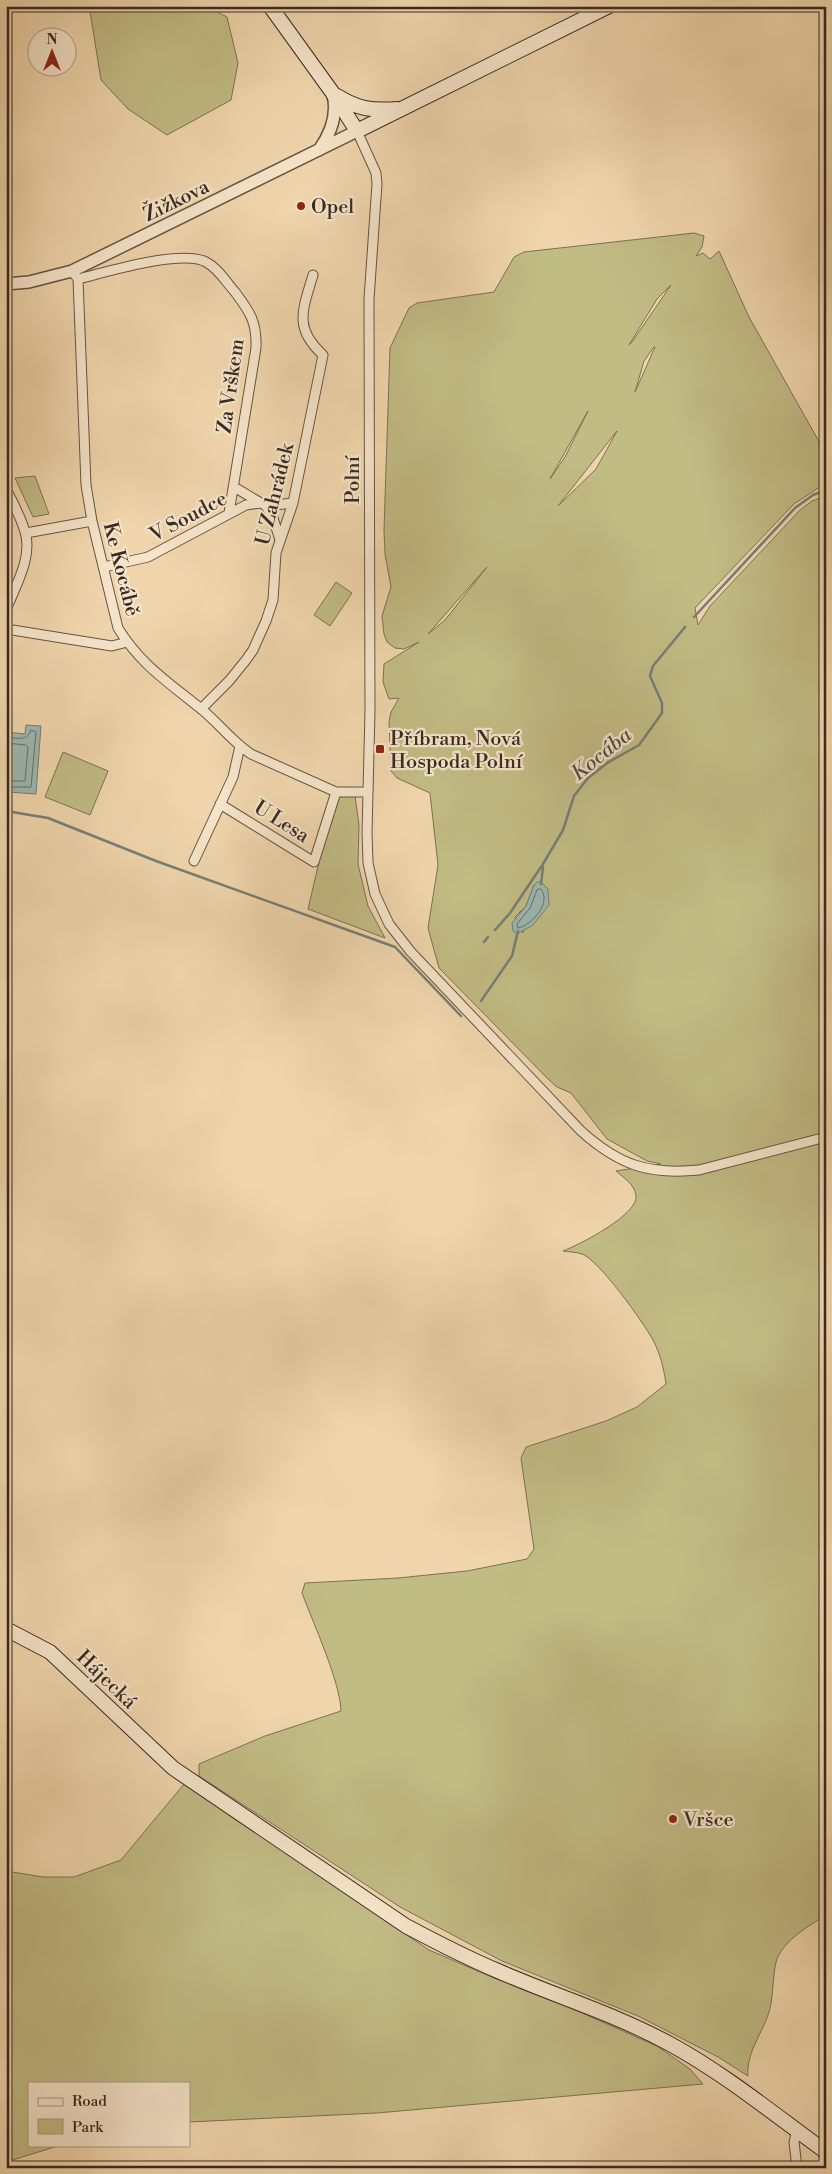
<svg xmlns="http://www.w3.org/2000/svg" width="832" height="2174" font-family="'Libre Bodoni',serif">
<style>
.green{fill:#c1bb84;stroke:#7c7254;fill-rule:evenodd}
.water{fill:#9cb7b1;stroke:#747f78}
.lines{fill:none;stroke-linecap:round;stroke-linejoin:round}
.shore{stroke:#6a706a;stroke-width:1}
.stream{stroke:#747f78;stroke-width:2.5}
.minor-casing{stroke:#665545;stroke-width:11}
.tertiary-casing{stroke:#665545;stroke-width:14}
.secondary-casing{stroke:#382a23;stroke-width:16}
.minor{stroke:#f5e4c9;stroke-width:9}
.tertiary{stroke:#f5e4c9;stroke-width:11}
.secondary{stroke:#f5e4c9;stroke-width:14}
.poi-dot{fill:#8f2418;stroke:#f5e4c9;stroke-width:2}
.labels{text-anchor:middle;stroke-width:4.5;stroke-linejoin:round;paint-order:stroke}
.street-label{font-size:20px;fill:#382a23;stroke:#f5e4c9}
.poi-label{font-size:20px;fill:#382a23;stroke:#f5e4c9;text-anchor:start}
.water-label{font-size:21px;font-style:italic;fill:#514d46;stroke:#f5e4c9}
</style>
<rect width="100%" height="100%" fill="#f0d5ac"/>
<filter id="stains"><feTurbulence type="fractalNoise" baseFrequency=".004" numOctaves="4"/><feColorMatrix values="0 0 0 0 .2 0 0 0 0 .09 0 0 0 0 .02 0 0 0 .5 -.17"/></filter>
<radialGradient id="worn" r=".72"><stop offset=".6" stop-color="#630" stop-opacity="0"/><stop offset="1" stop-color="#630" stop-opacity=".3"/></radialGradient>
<path class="green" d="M115 6H206L227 17 238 63 231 100 167 135 128 109 101 80 90 11Z
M694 233 704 236 702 247 696 256 703 253 710 259 719 251 749 317 826 454V483L794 504 695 608 698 625 710 606 800 510 812 501 826 496V1915C810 1925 781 1942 776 1962 772 1979 774 1998 768 2015 761 2035 746 2054 748 2076L718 2057 638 2016 502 1961 400 1907 199 1776V1764L265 1736 341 1711C340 1681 313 1623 302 1593L305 1583 398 1578 467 1571 527 1559 534 1549 521 1458 526 1447 606 1421 637 1407 666 1384C664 1369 660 1353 653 1340 643 1322 599 1260 582 1254 577 1252 569 1252 563 1251 579 1245 640 1214 636 1195 634 1184 624 1178 616 1171L661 1164 647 1161 607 1139 571 1093 557 1087 548 1079 439 968 428 928 438 865 430 793 397 778 391 771 389 722 391 712 399 698 389 699 383 682 384 664 419 642 404 649 395 648 387 642 384 634 382 616 391 587 385 554 384 530 390 348 409 308 417 303 494 292 514 257 524 252ZM671 285 632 342 629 345 657 299ZM654 347H655L635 392 644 361ZM588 411 565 457 550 479ZM617 431 596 469 558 506ZM487 567 445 620 428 634ZM534 885 523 933 515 917 526 906Z
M35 476 49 514 33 517 15 478Z
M336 582 352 593 330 626 314 615Z
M63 752 108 771 90 815 45 797Z
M355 796 359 825 358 864 368 906 385 938 308 909 326 832 338 797Z
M6 888 7 1036H6Z
M184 1784 429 1950 494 1978 530 1990 657 2046 690 2069 703 2084 377 2113 189 2122V2083H29V2145H61L6 2162V1871L43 1877H74L121 1860Z"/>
<path class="water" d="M26 725 41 726 36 794 6 792 7 732 25 734Z
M537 882H541L548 889 549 905 533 925 517 934 513 931 512 923 526 906 534 885Z"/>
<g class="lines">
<path class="shore" d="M6 737C17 738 27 742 31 730L36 732 31 787H6
M6 743 26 745 28 747 25 781H6
M541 889C552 903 532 925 518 928L517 924 530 908 537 890Z"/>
<path class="stream" d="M694 617 795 508 813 495 826 490
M6 811 48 818 156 861 395 947 461 1016
M541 884 543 867
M495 930 510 913 543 864 563 830 574 796 588 778 607 763 639 745 662 713V703L650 676 653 666 685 627
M484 942 488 937
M481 1001 512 956 518 931"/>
<defs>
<path id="minor" d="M357 131 376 173 377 184 369 299 370 711 367 833 368 863 375 894 389 924 411 952 581 1131C619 1165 648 1175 699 1170L826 1137
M72 271 78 279 86 485 92 521 118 628C140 664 168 682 200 708 218 722 231 741 251 754L336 792H368
M78 279C107 272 181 249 206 262 218 268 226 282 235 292 250 312 257 322 256 348L229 513
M234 487 266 506 293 503
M6 489C13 503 21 517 25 532 33 557 15 587 6 610
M266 506 273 518 280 540
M26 533 92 521
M104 567 148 557 246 505 260 503
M6 629 112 646 127 642
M201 709 229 681 246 660 253 650 266 621 273 600 276 553 293 503 323 355C293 328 303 309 313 275
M220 804 314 862 336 792
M194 861 233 777 240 746
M797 2168 794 2142 797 2131"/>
<path id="tertiary" d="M319 150C331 133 338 115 333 95
M6 284 29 282 72 271 357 131"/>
<path id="secondary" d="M270 6 332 92 357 131 609 6
M337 96C358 109 372 111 397 109
M6 1629 50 1652 173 1768 406 1926C436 1942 467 1958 498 1971 555 1996 615 2014 670 2044 725 2074 775 2115 826 2152"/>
</defs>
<use href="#minor" class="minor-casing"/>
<use href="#tertiary" class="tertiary-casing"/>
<use href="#secondary" class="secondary-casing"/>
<use href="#minor" class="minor"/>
<use href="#tertiary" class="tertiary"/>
<use href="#secondary" class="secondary"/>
</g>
<g class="poi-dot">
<circle cx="301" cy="206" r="5"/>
<rect x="375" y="744" width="10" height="10" rx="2.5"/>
<circle cx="673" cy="1819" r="5"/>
</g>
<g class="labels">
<g class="street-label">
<text transform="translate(176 200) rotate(-26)" y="7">Žižkova</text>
<text transform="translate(230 386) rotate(-82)" y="7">Za Vrškem</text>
<text transform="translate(352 480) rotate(-90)" y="7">Polní</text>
<text transform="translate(274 494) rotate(-76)" y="7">U Zahrádek</text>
<text transform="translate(188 516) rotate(-28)" y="7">V Soudce</text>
<text transform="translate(122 569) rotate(76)" y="7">Ke Kocábě</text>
<text transform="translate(282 821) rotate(32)" y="7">U Lesa</text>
<text transform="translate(107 1679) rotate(44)" y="7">Hájecká</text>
</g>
<g class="poi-label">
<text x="311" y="213">Opel</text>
<text x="390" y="745">Příbram, Nová<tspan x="390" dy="23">Hospoda Polní</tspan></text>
<text x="683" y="1826">Vršce</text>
</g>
<g class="water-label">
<text transform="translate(601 754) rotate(-39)" y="7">Kocába</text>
</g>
</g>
<rect width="832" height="2174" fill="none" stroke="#f0d5ac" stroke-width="25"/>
<rect x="8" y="8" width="817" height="2159" fill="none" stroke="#382a23" stroke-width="2.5"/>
<rect x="12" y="12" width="807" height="2149" fill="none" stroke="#382a23"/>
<rect x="28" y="2082" width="162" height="65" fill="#f5e4c9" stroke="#a99a87"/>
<rect x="38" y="2098" width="25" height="8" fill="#f5e4c9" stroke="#a99a87"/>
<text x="72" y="2106" font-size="15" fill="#382a23">Road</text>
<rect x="38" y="2119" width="25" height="15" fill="#c1bb84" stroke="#a99a87"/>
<text x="72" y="2132" font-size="15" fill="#382a23">Park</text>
<g transform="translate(52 52)"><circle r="24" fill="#f5e4c9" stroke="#a99a87"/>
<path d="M0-4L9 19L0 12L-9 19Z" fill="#8f2418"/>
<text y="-8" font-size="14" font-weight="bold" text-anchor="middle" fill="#382a23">N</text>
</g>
<rect width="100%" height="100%" filter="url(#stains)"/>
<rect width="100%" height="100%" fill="url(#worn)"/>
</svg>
